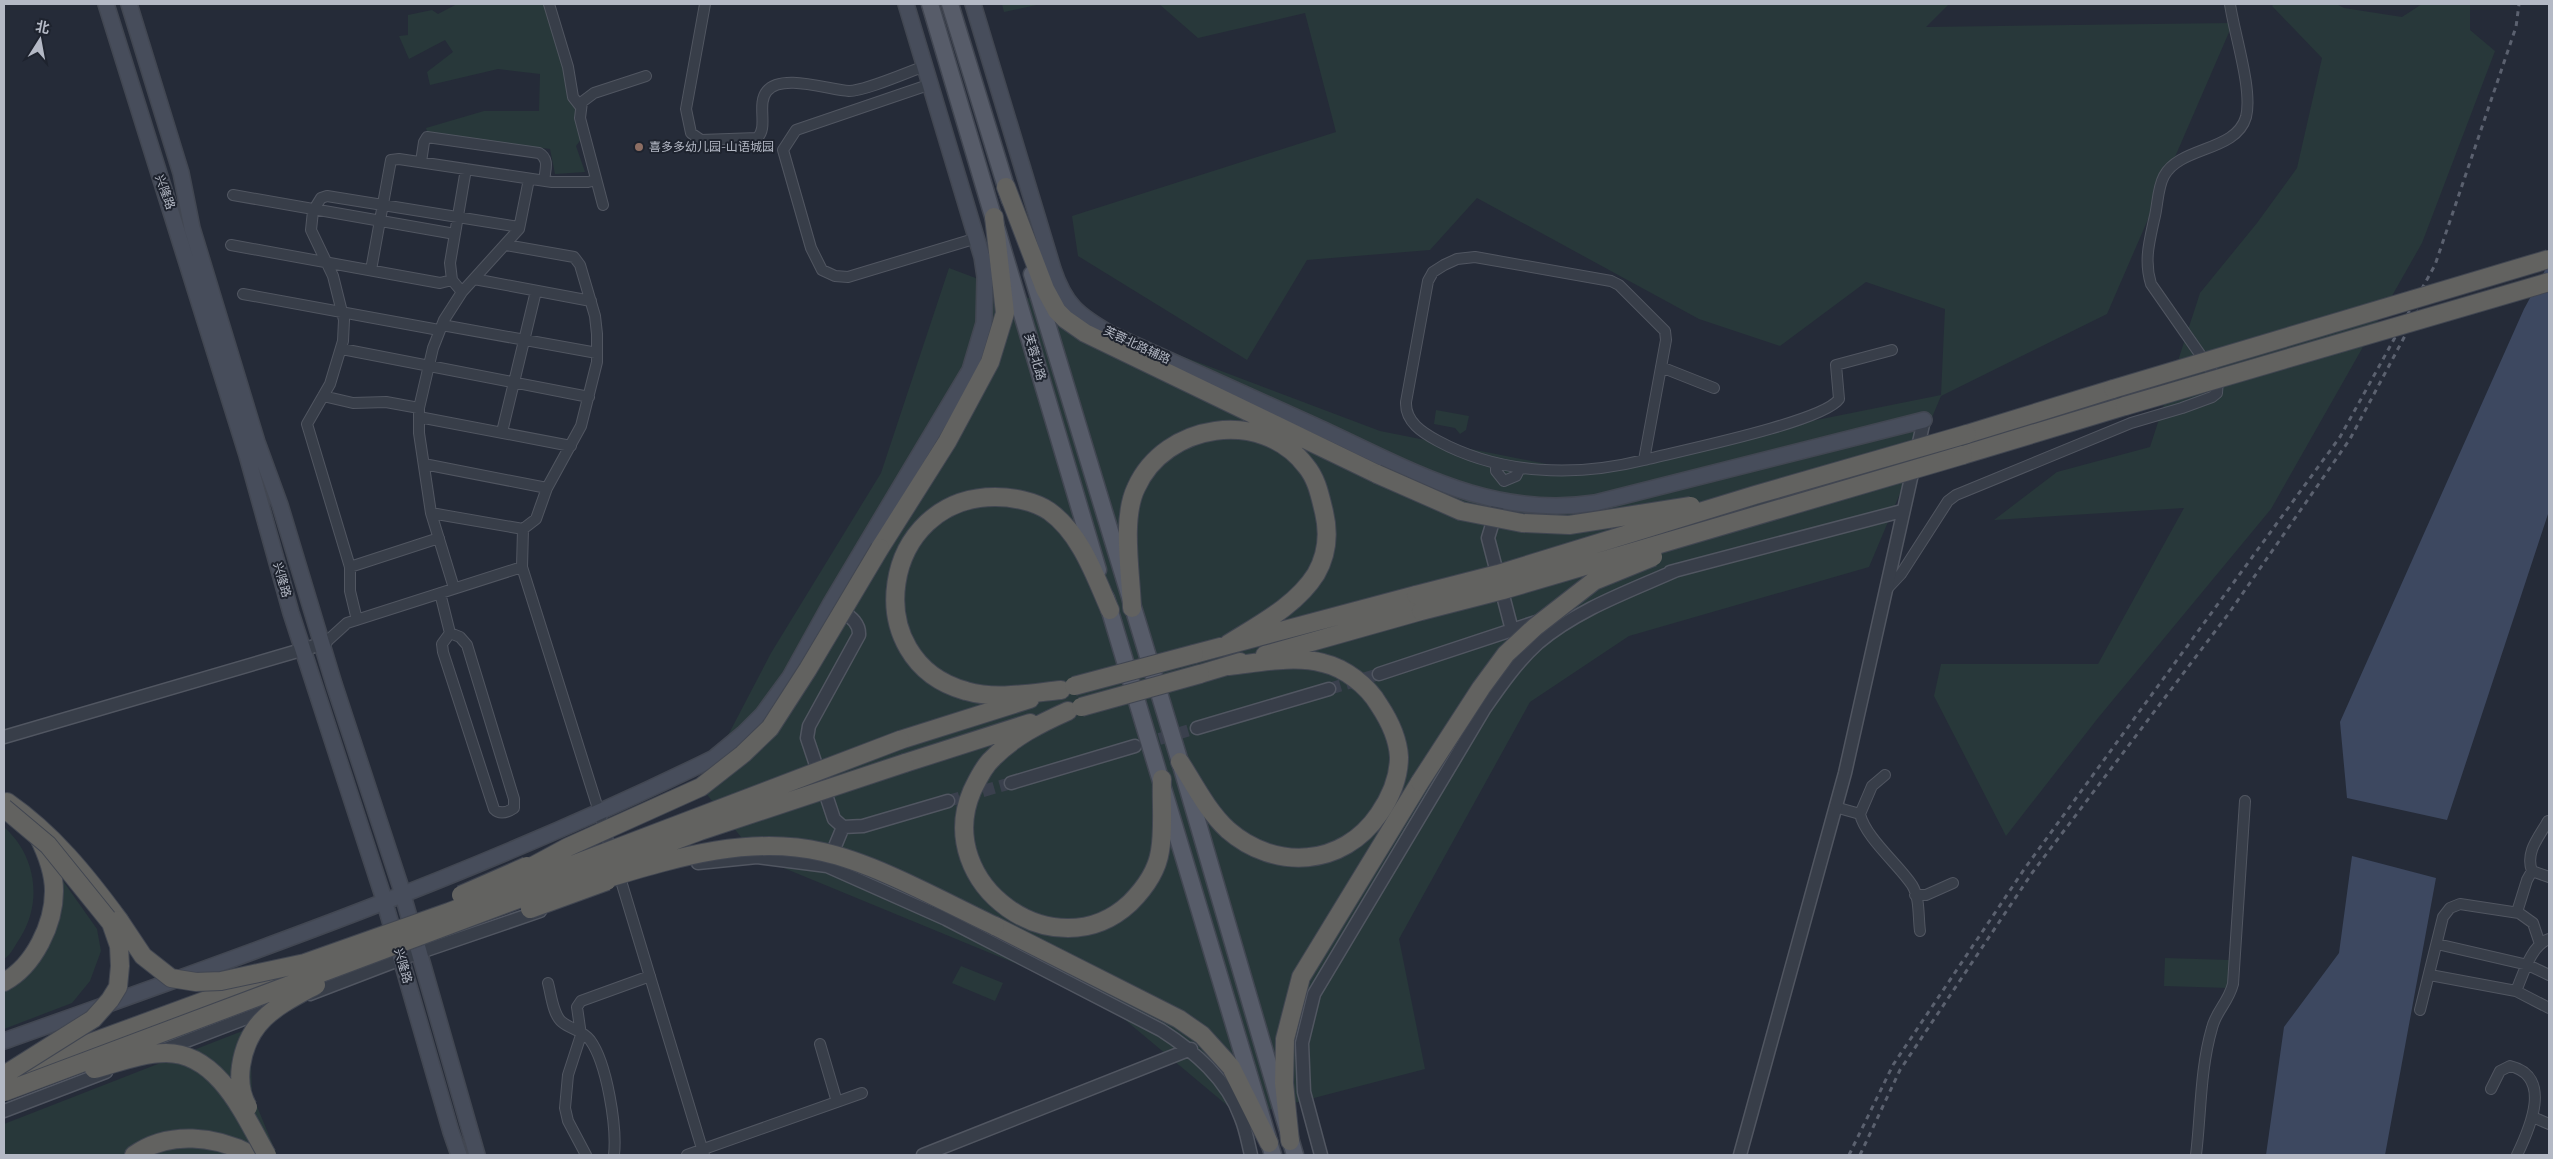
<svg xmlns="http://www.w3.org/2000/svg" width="2553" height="1159" font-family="Raleway,'Noto Sans SC',sans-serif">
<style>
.green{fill:#28383a}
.water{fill:#3d4860}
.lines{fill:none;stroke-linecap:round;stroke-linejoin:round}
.tertiary-tunnel{stroke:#3a404d;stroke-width:12;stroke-dasharray:12 6;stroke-linecap:butt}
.minor-casing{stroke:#515661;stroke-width:12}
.tertiary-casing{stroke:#515661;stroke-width:15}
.secondary-casing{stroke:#424752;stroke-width:18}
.primary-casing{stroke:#424752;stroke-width:19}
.trunk-casing{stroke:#414651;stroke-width:20}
.minor{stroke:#383e49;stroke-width:10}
.tertiary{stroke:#383e49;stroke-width:12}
.secondary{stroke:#474d5b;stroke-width:15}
.primary{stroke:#575c69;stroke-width:16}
.trunk{stroke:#626260;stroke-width:18}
.rail{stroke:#5b616f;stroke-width:3;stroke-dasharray:5 5;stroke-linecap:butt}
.trunk-bridge-casing{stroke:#414651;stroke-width:20;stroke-linecap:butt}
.trunk-bridge{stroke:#626260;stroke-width:18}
.education-dot{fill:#8d6e63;stroke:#1e232e;stroke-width:2}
.labels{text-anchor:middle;stroke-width:4;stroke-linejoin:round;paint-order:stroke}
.poi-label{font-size:12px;fill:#b4b9c5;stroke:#1e232e;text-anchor:start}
.street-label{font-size:12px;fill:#b4b9c5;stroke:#1e232e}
</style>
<rect width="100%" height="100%" fill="#252b38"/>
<path class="green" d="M457 4H552L582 138 576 146 585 172 555 174 550 149 428 134 426 128 484 111H539L540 74 498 69 430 85 427 72 453 52 445 40 409 59 399 36 408 35V15L432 10 438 14Z
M1002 4H1041L1004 12Z
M1159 4H1949L1926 27 2233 23 2107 314 1941 396 1869 567 1629 636 1530 702 1399 939 1425 1069 1241 1117 1099 998 757 857 701 787 771 653 881 473 949 268 1380 431 1572 469 1941 395 1945 309 1866 282 1780 346 1699 319 1477 198 1430 250 1307 260 1247 360 1078 256 1072 216 1336 132 1305 13 1198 38Z
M2274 4H2336L2344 8 2402 17 2422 4H2470V30L2495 51 2422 243 2271 509 2098 718 2006 836 1934 696 1941 664H2098L2184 508 1994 520 2057 472 2150 447 2200 293 2257 223 2297 168 2322 58 2272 6Z
M1436 410 1469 416 1466 430 1460 434 1455 428 1434 424Z
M4 827C36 855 43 902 20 938 15 945 11 955 4 959Z
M56 871 97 929 101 951 90 981 72 1003 4 1029V988L26 970Z
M2165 958 2230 960 2229 988 2164 986Z
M961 966 1003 983 995 1001 952 983Z
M250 1028 252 1094 277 1155H4V1124Z"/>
<path class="water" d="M2549 263V511L2447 820 2347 798 2340 722 2524 309Z
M2352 856 2436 878 2385 1155H2266L2284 1027 2339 953Z"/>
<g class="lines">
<path class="tertiary-tunnel" d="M1329 689 1379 674
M1142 744 1197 728
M948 801 1011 783"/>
<defs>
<path id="minor" d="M549 4 568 67 573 97 580 106
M705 4 686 109 691 133 701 140 757 138C769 128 756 104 767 91 782 73 829 90 849 91 865 91 908 72 925 66
M931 84 796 130 783 150 811 248 822 270 835 276 848 277 977 238
M421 162 424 142 427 137 539 153C550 159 545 170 544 181
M233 195 455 234
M603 205 580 118 582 102 594 93 646 76
M231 245 440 283 452 280
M506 245 574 257 580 265 595 316 597 334V362L581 426 547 488 536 519 523 529 522 567 612 853
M371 270 391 160 399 159 552 182H588L596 180
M474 279 591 301
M462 292 452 280 450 263 466 169
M243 294 439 330
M442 325 597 353
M342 349 589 397
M1661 367 1714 388
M323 396 353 403 386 402 419 408
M419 417 571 446
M502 432 536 291
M1644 460 1666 340 1665 331 1619 285 1611 281 1475 257 1457 259 1444 265 1433 272 1428 281 1406 402C1405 422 1423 433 1438 441 1501 475 1576 477 1644 460 1679 451 1823 422 1839 399L1836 365 1892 350
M1496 463V471L1504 481
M424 464 547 488
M1504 481 1516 476 1520 468
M431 513 523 529
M350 567 439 538
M454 588 431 513 419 433V408L433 348 444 320 462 292 519 229 529 179
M1886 590 1901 574 1948 501 1956 495 2131 423 2182 408 2212 397 2217 393 2218 380 2151 284C2144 261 2149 243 2154 220 2158 206 2157 189 2164 176 2180 146 2236 152 2246 117 2253 90 2234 33 2230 4
M440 593 450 633
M357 620 350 591V567L307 424 330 384 343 341 344 320 333 276 311 230 313 211 321 198 327 196 519 227
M450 633 460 637 467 645 514 799V808C508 812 500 815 494 809L443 652 442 644Z
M325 643 347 623 522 567
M1885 775 1872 786 1860 814C1865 837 1899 865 1912 885 1920 898 1918 916 1920 931
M1835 807 1860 814
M2548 821C2539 837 2525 852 2532 871L2549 877
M618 871 704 1155
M1915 895H1926L1953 883
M2517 912 2527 880 2532 871
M2437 944 2528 965 2549 975
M2430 975 2516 991 2549 1008
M548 983C551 994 553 1015 562 1022 572 1030 582 1030 590 1040 607 1063 617 1127 614 1155
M2516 991C2523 975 2531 945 2549 939
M2420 1010 2443 917 2450 908 2460 904 2519 913 2533 923 2540 944
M820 1044 837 1102
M2491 1089 2500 1071 2510 1066C2553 1076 2530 1128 2517 1155
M2535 1118 2549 1124
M586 1155 568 1121 565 1108 568 1075 581 1035 577 1007 581 1001 650 976
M687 1155 862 1093
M2196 1155C2201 1114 2200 1069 2212 1028 2216 1011 2228 1003 2233 984L2245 801"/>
<path id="tertiary" d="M1499 502 1488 538 1512 630
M1670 572 1902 511
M837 607C847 615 860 621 859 635L809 726 807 738 834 819 843 827 863 826 948 801
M1379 674 1539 621
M1197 728 1329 689
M4 737 325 643
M1011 783 1135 746
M829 861 843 827
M698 863 757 857 827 866 946 919 1161 1030C1195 1052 1227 1079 1241 1118 1246 1130 1248 1143 1251 1155
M310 994 409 956 540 911
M160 1051 270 1009
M4 1111 106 1072
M923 1155 1191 1049
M1321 1155 1304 1092 1302 1043 1314 994 1485 708C1501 685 1517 662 1538 643 1578 609 1630 591 1677 570
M1740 1155 1845 773 1924 420"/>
<path id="secondary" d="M106 4 247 455 291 613 382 893 451 1132 459 1155
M129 4 181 173 192 228 257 442 280 505 334 684 400 885 477 1155
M973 4 1053 269C1065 305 1078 315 1111 334 1179 365 1247 395 1315 426 1407 468 1489 519 1595 503L1924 420
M4 1041C244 956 485 871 714 758L743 734 763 714 790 677 831 603 970 370 984 323 985 277 982 257 906 4"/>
<path id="primary" d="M930 4 1098 570
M950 4 1010 200
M1032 274 1180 762 1295 1155
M1106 598 1273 1155"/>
<path id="trunk" d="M1006 187 1045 289 1057 311 1065 319 1085 333 1377 474
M1967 434 2113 389
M1963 455 2125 406
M880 548 947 442 990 362 1005 313 994 217
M1132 608C1131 574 1121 519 1136 488 1165 423 1262 408 1306 466 1317 479 1320 496 1324 512 1329 533 1327 555 1316 574 1296 606 1258 625 1228 644
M1194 654 1416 595
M1265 655 1421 611
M1200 674 1240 662
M1061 690C1031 693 996 700 966 691 856 661 881 497 995 497 1012 497 1034 501 1049 511 1081 534 1095 576 1110 610
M1068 711C1041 723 1013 737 992 759 983 767 977 781 972 791 932 884 1055 973 1130 903 1143 890 1157 871 1160 851 1164 829 1161 802 1162 779
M900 740 1030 699
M1180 762C1194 784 1208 812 1228 830 1275 871 1343 867 1379 814 1390 798 1399 777 1399 757 1398 739 1389 720 1379 705 1368 686 1345 668 1323 663 1294 655 1258 663 1229 666
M905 763 1030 723
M7 802C53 834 86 875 119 920
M995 926 1179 1019 1202 1035 1231 1067 1269 1143
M4 982C34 966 54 924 54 891 54 872 46 852 38 836
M22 1068 272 976
M1290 1141 1284 1083 1285 1039 1301 977 1420 782
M134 1155C169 1130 216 1136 252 1155"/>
</defs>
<use href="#minor" class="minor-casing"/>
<use href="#tertiary" class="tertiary-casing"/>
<use href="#secondary" class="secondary-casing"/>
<use href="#primary" class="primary-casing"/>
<use href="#trunk" class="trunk-casing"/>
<use href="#minor" class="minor"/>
<use href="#tertiary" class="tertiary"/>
<use href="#secondary" class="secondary"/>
<use href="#primary" class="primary"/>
<use href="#trunk" class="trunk"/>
<path class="rail" d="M1849 1155 1893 1065 2025 868 2340 437 2435 265 2516 27 2519 4
M1860 1155 1900 1070 2032 873 2229 613 2350 439 2432 285"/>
<defs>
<path id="trunk-bridge" d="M2113 389 2549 259
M2125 406 2549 282
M1377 474 1461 511 1522 523 1569 525 1691 506
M1416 595 1498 574 1755 495 1967 434
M1421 611 1503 590 1963 455
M1074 686 1194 654
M1081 707 1200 674
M1420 782 1481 688 1506 654 1535 627 1594 581 1653 557
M4 808 48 845 111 923 119 946 120 966 118 987 110 1000 93 1019 4 1075
M518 874 568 847 701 787 743 754 770 728 808 669 880 548
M595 882C669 860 746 834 823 852 877 864 944 902 995 926
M461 895 527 866
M530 909 607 881
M119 920 143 956 171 978 196 982 221 981 305 963 449 912 900 740
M94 1069C117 1063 142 1053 166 1053 219 1053 245 1117 267 1155
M4 1092 700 831 905 763
M248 1107C241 1095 239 1080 241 1066 248 1019 278 1006 316 985"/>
</defs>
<use href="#trunk-bridge" class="trunk-bridge-casing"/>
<use href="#trunk-bridge" class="trunk-bridge"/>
</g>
<circle class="education-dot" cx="639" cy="147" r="5"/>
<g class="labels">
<g class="poi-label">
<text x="649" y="151">喜多多幼儿园-山语城园</text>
</g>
<g class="street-label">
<text transform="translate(165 192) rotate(70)" y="4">兴隆路</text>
<text transform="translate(1137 345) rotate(25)" y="4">芙蓉北路辅路</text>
<text transform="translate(1035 357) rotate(74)" y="4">芙蓉北路</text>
<text transform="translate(282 580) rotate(74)" y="4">兴隆路</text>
<text transform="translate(403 966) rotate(74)" y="4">兴隆路</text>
</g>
</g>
<rect width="2553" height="1159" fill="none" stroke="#b4b9c5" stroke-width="10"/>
<g transform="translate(40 40) rotate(11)" stroke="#1e232e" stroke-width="4" paint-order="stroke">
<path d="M0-4L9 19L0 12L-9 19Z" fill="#b4b9c5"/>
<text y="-8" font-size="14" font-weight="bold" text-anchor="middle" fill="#b4b9c5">北</text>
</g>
</svg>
